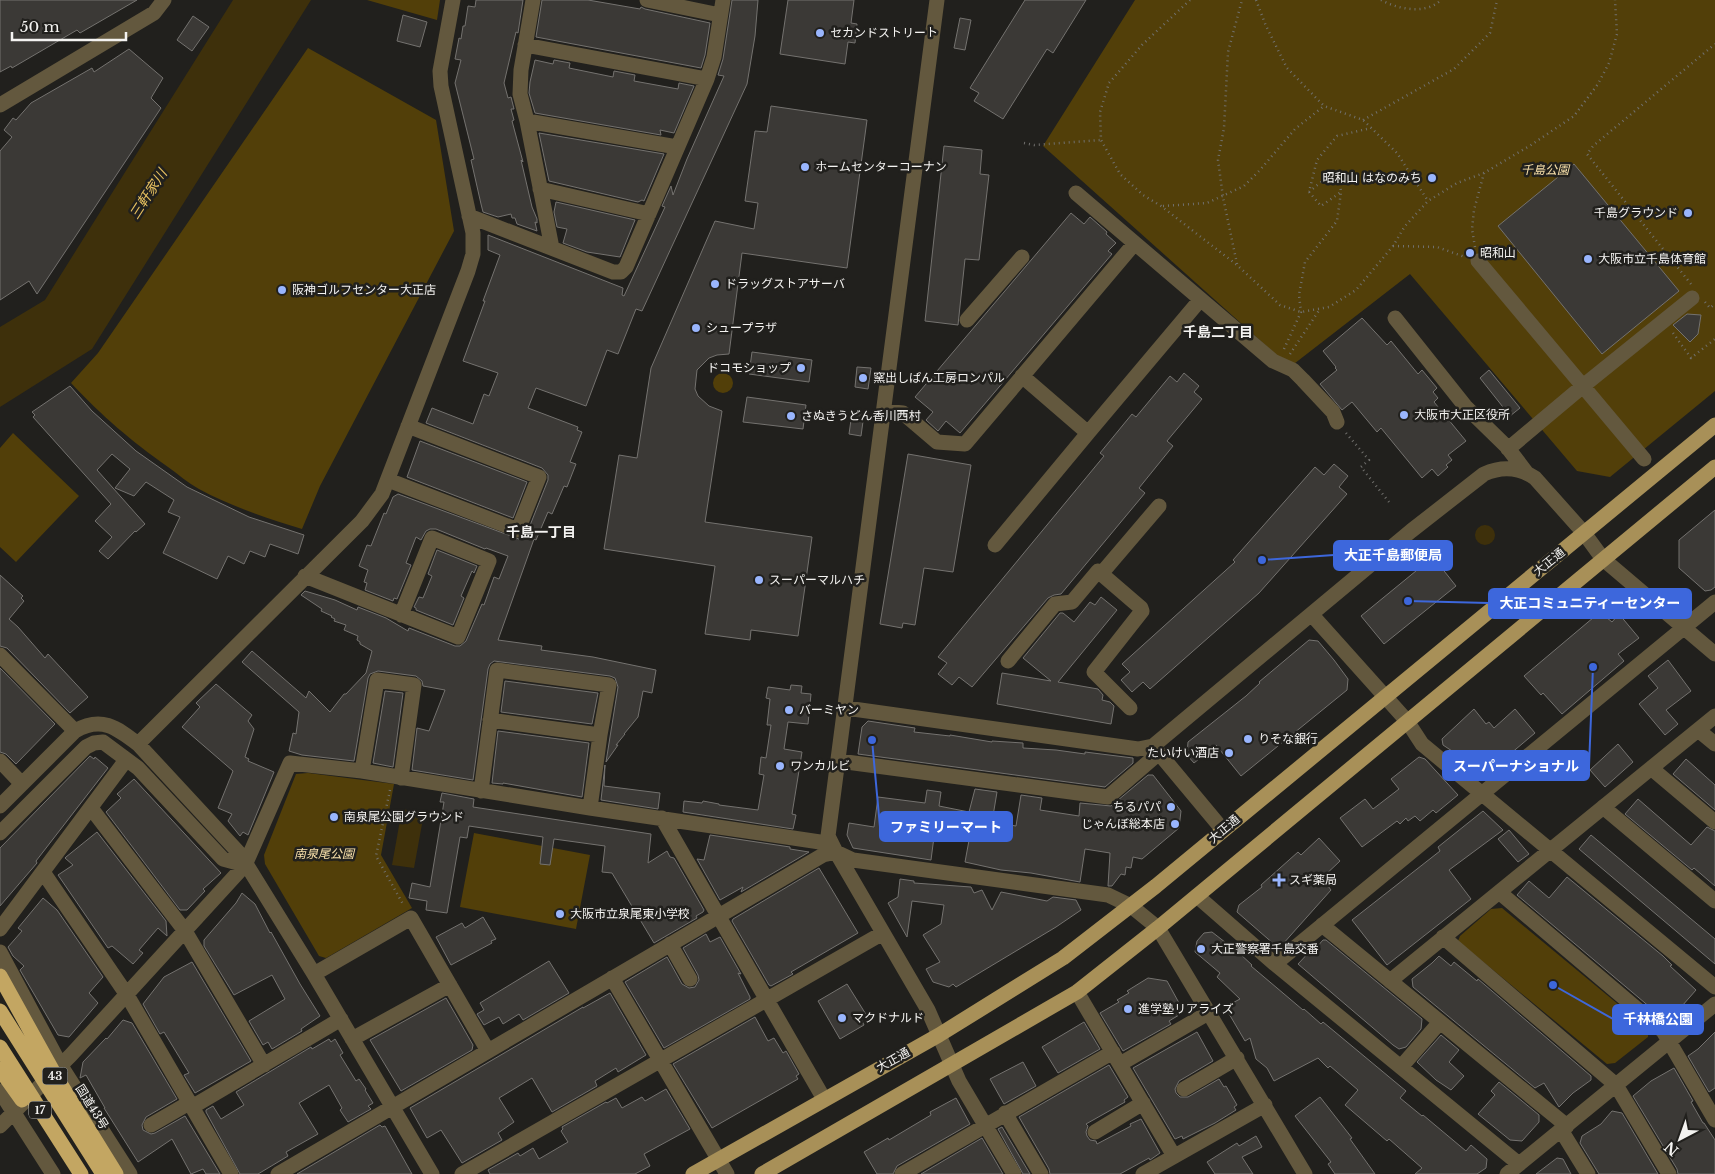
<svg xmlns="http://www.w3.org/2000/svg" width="1715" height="1174" font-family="'Libre Baskerville','Noto Sans JP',serif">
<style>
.green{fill:#523f09}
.water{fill:#3e300b}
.building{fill:#3b3936;stroke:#74726f}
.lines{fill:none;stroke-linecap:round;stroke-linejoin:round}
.path{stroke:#71706d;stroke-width:2.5;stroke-dasharray:1 4;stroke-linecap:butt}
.minor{stroke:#63583e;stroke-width:15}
.major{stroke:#a89058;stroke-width:15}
.highway-bridge{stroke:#c3a662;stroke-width:15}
.poi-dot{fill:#99b5fd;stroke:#21201d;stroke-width:2}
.labels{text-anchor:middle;stroke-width:5;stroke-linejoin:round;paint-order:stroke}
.shield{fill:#21201d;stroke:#b5b4b1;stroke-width:1}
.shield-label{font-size:11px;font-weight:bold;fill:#f4f3f1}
.poi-label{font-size:12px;fill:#f4f3f1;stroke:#21201d;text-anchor:start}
.park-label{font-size:12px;font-style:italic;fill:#f9e1ab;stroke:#21201d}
.street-label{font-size:12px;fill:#f4f3f1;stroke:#21201d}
.water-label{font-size:14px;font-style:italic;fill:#e7c05f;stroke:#21201d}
.neighbourhood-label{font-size:14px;font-weight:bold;fill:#f4f3f1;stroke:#21201d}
.leader{fill:none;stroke:#3d67dc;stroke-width:2}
.callout-dot{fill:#3d67dc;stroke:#21201d;stroke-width:2}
.callout{fill:#3d67dc;stroke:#3d67dc;stroke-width:2}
.callout-label{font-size:14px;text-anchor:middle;font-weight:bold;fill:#fff}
</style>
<rect width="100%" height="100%" fill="#21201d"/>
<path class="green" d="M367 0H440L437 20Z
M1135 0H1715V391L1610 477 1577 471 1410 274 1290 367 1043 146Z
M308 48 436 120 454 231 320 486 302 529C267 518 232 507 199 489 188 483 178 474 168 467 130 440 103 417 71 383L98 353Z
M713 383a10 10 0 1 1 20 0a10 10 0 1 1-20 0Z
M13 433 79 496 16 562 0 547V448Z
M308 773 394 784 381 855 412 908 326 958 319 956 265 864 264 855 296 774Z
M474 833 590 855 576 929 460 907Z
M1502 908 1648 1029V1037L1615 1063 1607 1064 1458 941 1460 936 1491 909Z"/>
<path class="water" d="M233 0H311L92 349 0 407V327L45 300Z
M1475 535a10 10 0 1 1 20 0a10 10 0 1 1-20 0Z
M402 809 424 813 414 868 392 865Z"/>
<path class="building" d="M0 0H137L80 33 77 30 12 68 11 66 0 72Z
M476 0H523L518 33 516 32 504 83 508 98 511 97 514 109H511L514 120 512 121 523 162 521 160 532 207 537 219V223L535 222 537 231 517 224 515 218H512L511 214 498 217 483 212 481 204 471 160 474 159 455 83 461 60 455 59 459 38 461 39 463 26H465L468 6 475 7Z
M542 0H588L640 9 641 7 645 9 710 23 705 55 701 68 536 37Z
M732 0H758L755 36 747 84 642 311 636 309 618 354 607 350 586 406 536 388 528 408 578 427 577 430 582 432 570 462 576 464 567 487 564 486 552 514 548 512 536 540 534 539 498 640 542 646 541 650 593 657 656 670 652 693 643 691 638 717 624 734H625L616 745H618L606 762 618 687 615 678 610 676 494 661 490 664 488 669 473 780 412 770 417 728 429 731 445 690 423 686 422 681 416 676 378 671 370 674 368 678 354 761 302 755 289 751 293 733 296 734 299 712 242 662 252 651 306 698 309 691 330 712 344 694H346L366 673 372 651 360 644V642L357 640 358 636 344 630 346 625 334 621 335 619 331 617 332 616 321 611 322 609 301 595 305 591 335 600 357 610 358 607 386 618 408 631 409 628 455 646H460L466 641 482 604 484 605 494 577 499 579 508 556 486 548 485 549 436 529H430L426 531 421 540 416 537 406 563 411 565 397 599 394 598 393 601 365 590 367 583 364 582 368 570 359 566 367 545 371 546 384 513 386 514 393 497 398 494 519 539 523 538 527 533 548 480V475L542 468 426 423 432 408 473 424 484 394 489 396 498 373 463 361 485 301H483L500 255 488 250V235L623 288 622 295 624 296 665 207 662 206 671 186 673 195 687 159 724 76 718 75 723 59Z
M788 0H854L851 23 857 24 855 43 848 42 845 64 780 54Z
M1025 0H1086L1053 53 1047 49 1003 119 974 101 979 93 970 88Z
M403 15 427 22 420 47 397 41Z
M193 16 209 27 192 51 177 40Z
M960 18 971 20 965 50 954 48Z
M129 49 163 78 151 98 161 108 37 294 29 281 0 300V151L12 137 4 130 13 118 16 120 31 103 92 68 94 72Z
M535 60 553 64 554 60 570 63 569 68 613 77 614 71 635 75 634 81 678 89 679 83 694 86 674 133 660 130 661 135 535 113 529 93 530 82Z
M771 106 867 120 847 268 742 253 729 354 717 355 709 358 697 370 695 389 698 396 709 406 722 411 705 522 812 537 798 636 751 630 750 640 705 634 715 566 604 549 619 455 637 458 651 368 715 221 754 229 758 203 745 201 755 131 767 132Z
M539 133 664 154 644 201 642 200 638 202 549 181Z
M944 146 982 150 980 174 989 175 979 260 965 259 958 325 925 321Z
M1574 164 1679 291 1602 354 1498 226Z
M556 202 635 220 620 257 587 252 563 243 567 229 557 227 554 212Z
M1071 213 1084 224 1090 217 1107 232 1106 234 1116 243 1108 251 1112 254 960 433 946 421 938 431 926 420 933 412 915 397Z
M1687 314 1701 315 1698 334 1690 342 1673 325Z
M1362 318 1387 345 1391 341 1418 374 1422 370 1437 388 1433 392 1438 398 1434 402 1466 441 1448 455 1452 460 1446 465 1448 467 1438 476 1432 469 1422 478 1381 428 1377 432 1352 402 1342 410 1320 384 1337 370 1335 368 1336 367 1323 351Z
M752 352 812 360 809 382 749 374Z
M857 367 871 368 868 389 855 387Z
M1489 370 1520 408 1510 416 1480 378Z
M1184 373 1199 386 1194 392 1202 399 1167 441 1173 446 1139 488 1145 493 1061 594 1054 595 1048 598 972 687 959 677 952 685 938 674 947 663 938 657 1104 456 1100 453 1132 414 1136 417 1170 376 1177 382Z
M70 386 92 411 136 451 187 487 249 517 304 535 298 554 270 544 265 557 250 551 244 564 228 556 217 579 163 553 180 517 168 512 174 500 146 482 134 496 115 488 130 469 112 454 97 470 145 524 136 532 135 531 108 559 99 551 112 537 95 521 111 504 33 417 35 415 32 412Z
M747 397 806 405 803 429 743 422Z
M852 413 864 414 861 436 849 434Z
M420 441 527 482 513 518 407 477Z
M908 454 971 465 953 572 924 568 915 625 903 623 902 628 880 624Z
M1334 464 1348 476 1339 487 1347 494 1259 593 1150 689 1143 682 1132 692 1121 680 1130 672 1122 664 1235 562 1233 560 1315 467 1324 475Z
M1715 510V587L1711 590 1705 591 1679 568V540Z
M437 550 477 566 474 573 472 571 461 596 464 598 453 625 416 610V608L414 607 419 597 423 598 432 576 428 574Z
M1433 557 1456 586 1384 644 1361 616Z
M0 575 23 596 21 598 24 601 9 619 18 627 45 658 48 654 88 697 70 713 7 648 0 646Z
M1101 597 1117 610 1058 682 1098 689 1103 695 1102 700 1110 702 1114 706 1111 724 997 704 1002 673 1051 681 1023 658 1060 613H1063L1074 622 1090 602 1095 605Z
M1600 612 1612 622 1619 614 1639 638 1618 654 1624 661 1562 714 1543 693 1541 695 1524 676Z
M1309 640 1318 641 1334 660 1348 679 1347 690 1241 776 1216 745 1194 763 1187 755 1188 742 1246 696 1260 683 1259 682Z
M1668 660 1691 691 1666 710 1678 724 1665 735 1639 704 1658 688 1648 676Z
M0 668 55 724 16 764 6 754 0 752Z
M505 681 598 693 592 724 501 712Z
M216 684 252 715 248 721 254 729 245 757 249 759 248 761 274 772 248 835 243 832 240 836 228 821 232 814 218 808 233 771 182 727 200 707 196 703Z
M791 685 802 686 801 693 811 694 808 724 788 722 784 749 802 752 792 814 796 815 793 829 683 812 684 801 702 803 703 801 719 804V805L758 810 764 775 759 774 761 757 766 758 771 725H767L770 699 766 698 768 687 790 690Z
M385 691 403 693 393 767 373 763Z
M1474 709 1486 724 1489 722 1494 728 1515 709 1535 733 1497 765V766L1487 775 1474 768 1463 755 1461 757 1443 745 1442 739Z
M868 721 915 728 914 732 950 736V735L992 742V741L1023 743V748L1056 750 1085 754V752L1133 758V763L1105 787 858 754 862 727Z
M498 731 589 743 582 797 503 783V784L492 783Z
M1618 744 1633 762 1605 787 1590 770Z
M90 756 94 759 95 757 108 768 36 861 37 863 0 906V848Z
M1419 757 1425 759 1458 795 1436 813 1433 810 1420 821 1415 816 1408 821 1406 818 1400 824 1397 821 1362 847 1340 818 1365 799 1373 809 1399 789 1391 779Z
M1686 759 1715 785V810L1673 774Z
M605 765 604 786 660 793 658 809 601 800Z
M1148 775H1153L1181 811 1179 828 1142 859 1133 857 1131 868 1126 867 1125 875 1121 874 1112 886H1108L1110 853 1085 849 1080 882 1031 873 1001 870 965 862 970 835 935 829 931 860 853 848 847 835 849 823 874 827 878 797 925 803 927 790 941 792 939 806 969 812 975 789 997 792 992 822 1016 826 1021 795 1042 798 1040 810 1079 816 1080 803 1111 806Z
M134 779 221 873 203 889 205 891 187 910H180L106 812 121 798 117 794Z
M442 793 474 799 473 807 651 834 648 863 667 851 670 857 674 858 704 910 703 912 696 916 697 918 654 943 612 873 602 872 605 846 554 839 550 865 540 864 543 837 469 826 467 838 460 837 447 913 426 910 427 901 409 898 412 883 430 887 444 802H440Z
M1638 799 1691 845 1707 827 1715 831V886L1694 868 1692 870 1625 814Z
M1483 811 1503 830 1449 870 1471 899 1387 965 1352 920 1440 851 1438 847Z
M1509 830 1529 854 1518 862 1498 839Z
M97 832 166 921 167 936 158 928 139 950 143 953 133 964 112 946 108 948 58 875 73 865 65 858 66 857Z
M710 835 790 847V849L809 852 741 892 743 887 720 900 697 859 704 860Z
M1591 835 1715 939V964L1579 849Z
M1319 838 1340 861 1322 878 1331 890 1282 945H1275L1237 912 1239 905 1262 887 1261 885 1298 852 1301 855Z
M819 868 858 933 791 972 793 974 771 986 769 985 732 921 733 919Z
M1567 877 1663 956 1672 965 1670 966 1696 990 1682 1006 1680 1005 1666 1019H1664L1517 895 1529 881 1549 898Z
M900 879 914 881V883L971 887 974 893 982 890 992 910 1001 892 1047 901 1053 897 1076 900 1081 910 1056 927 956 987 953 984 949 987 933 982 926 969 940 962 923 935 941 924 944 905 912 901 907 937 888 903 898 897Z
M242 893 255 904 270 933 271 932 300 984 320 1016 301 1029 302 1031 272 1049 268 1042 263 1045 249 1021 285 999 272 975 234 995 204 946V940L236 903Z
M43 898 57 910 103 977 89 993 98 1003 69 1037 58 1035 20 970 24 966 13 956 8 947 22 931 18 928Z
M483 917 496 939 491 941 492 943 451 965 436 937 462 923 465 928Z
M1212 932 1239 953 1252 965 1251 966 1303 1010 1304 1009 1321 1024 1323 1022 1406 1091 1400 1098 1422 1116 1423 1115 1466 1151 1471 1145 1487 1159 1486 1168 1477 1174H1415L1422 1168 1389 1139 1387 1141 1345 1105 1358 1090 1330 1066 1328 1068 1318 1058 1274 1081 1267 1068 1256 1059 1250 1038 1245 1041 1225 1007 1240 999 1217 977 1220 973 1195 952 1197 941 1204 933Z
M706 934 710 942 720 937 741 974 738 973 750 997V999L664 1048 625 982 667 957 682 984 689 988 695 987 699 980 698 975 683 948Z
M1323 940H1326L1422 1019 1421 1029 1406 1047 1399 1049 1393 1045 1298 964 1313 948 1315 949Z
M1439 956 1451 966 1454 962 1477 981 1478 979 1591 1076V1080L1573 1093 1559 1107 1544 1083 1535 1088 1413 987 1412 979 1432 963Z
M549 961 569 993 523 1020 519 1014 503 1024 499 1017 484 1025 477 1014 484 1010 480 1003Z
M192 962 251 1061 195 1093 184 1075 189 1073 164 1032 160 1034 143 1004 164 977Z
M1148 978 1167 981 1184 1012 1169 1021 1171 1024 1123 1051 1100 1013 1119 1002 1117 1000 1129 993 1127 991Z
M847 984 867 1016 861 1019 864 1025 840 1039 818 1001Z
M610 993 646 1055 618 1072 616 1068 595 1081 597 1086 552 1112 532 1078 499 1098 514 1122 498 1133 502 1140 462 1163 441 1130 427 1138 410 1108 583 1007V1008Z
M446 998 473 1045 472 1050 401 1091 370 1040Z
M755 1017 768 1041 774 1038 783 1053 786 1051 799 1074 796 1076 798 1079 712 1128 673 1064Z
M123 1020 132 1023 177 1099 146 1117 142 1125 143 1130 151 1134 155 1133 185 1116 220 1174H206L203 1169 191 1174 172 1139 138 1162 104 1108H105L86 1075 80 1078 83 1062 106 1038 107 1039Z
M1084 1022 1100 1049 1058 1073 1042 1047Z
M1197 1032 1213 1061 1179 1081 1175 1089 1176 1093 1180 1097H1188L1219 1079 1224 1087 1226 1086 1237 1105 1234 1107 1236 1110 1215 1123 1183 1139 1182 1136 1175 1139 1133 1068Z
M1715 1032V1088L1709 1092 1688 1056 1698 1049Z
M1441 1035 1459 1050 1449 1062 1464 1076 1451 1090 1436 1080 1417 1062Z
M329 1039 331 1042 335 1039 343 1053 340 1055 356 1081 359 1079 366 1089 365 1090 373 1103 368 1106 371 1109 348 1122 340 1110 342 1108 329 1085 299 1103 318 1134 286 1152 288 1156 258 1174H240L206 1112V1110L213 1106 221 1119 244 1105 236 1092 311 1047 312 1049Z
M1023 1062 1036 1086 1004 1104 990 1079Z
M1109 1065 1128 1097 1124 1100 1125 1102 1086 1124 1088 1126 1086 1132 1087 1136 1090 1140 1096 1141 1097 1144 1131 1126 1130 1124 1141 1119 1160 1153 1150 1160 1149 1158 1120 1174H1050L1049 1169 1019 1117Z
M1674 1068 1693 1101 1691 1102 1703 1123H1704L1715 1140V1174H1678L1677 1169 1633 1096 1651 1081Z
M1499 1082 1539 1115V1122L1522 1141 1510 1140 1478 1114 1495 1095 1491 1091Z
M666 1089 690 1129 644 1154 650 1166 635 1174H490L488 1170 518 1153 520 1156 533 1148 539 1159 568 1142 561 1131 563 1129 562 1127 606 1102 607 1103 616 1098 622 1108 642 1097 645 1101Z
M1320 1097 1352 1138 1350 1139 1375 1174H1335L1328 1164 1331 1162 1295 1116Z
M956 1098 970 1124 897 1166 893 1174H877L864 1152 888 1138 889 1140 931 1115 930 1112Z
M1612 1111 1622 1113 1658 1174H1599L1580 1143 1582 1136 1601 1124Z
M380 1125 382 1127 385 1126 412 1174H297Z
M1002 1127 1030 1174H1023L998 1129Z
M1256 1136 1262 1147 1242 1157 1253 1174H1215L1207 1162 1237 1143 1239 1146Z
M982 1138 1003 1174H921Z
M1557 1158 1563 1159 1571 1174H1536Z"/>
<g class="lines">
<path class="path" d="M1190 0 1142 45 1109 83 1100 112 1101 140 1120 174 1143 195 1161 206 1237 265 1280 305 1301 312 1329 307 1356 290 1393 246 1405 226 1428 201 1457 183 1484 173 1531 145 1574 116 1598 84 1609 63 1617 34 1615 0
M1256 0 1266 26 1287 68 1324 106 1363 120 1397 153 1428 201
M1381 0C1397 9 1426 15 1441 0
M1363 120 1454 69 1490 33 1497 0
M1024 143 1034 145 1101 140
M1309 192 1321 206 1341 192 1339 174 1328 171 1321 182 1309 192 1317 160 1337 136 1371 128
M1163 206 1207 203 1244 186 1260 170 1295 129 1324 106
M1393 246 1437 247 1465 257
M1475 247 1472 229 1474 210 1484 173
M1237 264 1223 197 1218 160 1224 128 1228 52 1242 0
M1691 284 1587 154 1593 146 1715 44
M1705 302 1710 308 1715 304
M1673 333 1691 358 1715 339
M1284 349 1301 312 1299 295 1305 262 1337 221 1341 192
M1290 354 1320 309
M1346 433 1369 460 1361 467 1389 502
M390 790 376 856 404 906"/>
<path class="minor" d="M533 0 521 70 520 94 527 121 552 248
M647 0 720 15
M937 0 828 836 836 852 928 1010 959 1081 1014 1174
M525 45 707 79
M0 105 154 13 164 0
M527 121 677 147
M540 189 649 214
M1076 193 1273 361 1293 370 1303 380 1333 412 1337 422
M469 216 613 272H621L626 267 707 79 714 57 723 0
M1478 261 1644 459
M1395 318 1465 406 1507 447 1526 472
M967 320 1022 257
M884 411 903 413 937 442 965 444 1134 244
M1088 433 1200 300
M1508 449 1583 386 1692 298
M388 480 518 530 539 477 408 426
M995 545 1088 433 1022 376
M1101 574 1159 506
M305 576 458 637 489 561 432 538 401 615
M1312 615 1407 721 1422 744 1715 987
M0 655 75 731
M1008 661 1055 604 1072 602 1098 571 1141 608 1142 611 1094 672 1130 708
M846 708 1138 749 1153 746 1411 531 1484 474C1502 466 1519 467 1535 478L1584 533 1603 559 1715 654
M490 720 600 735
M1698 730 1715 744
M138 744 362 521 382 494 468 271 473 254V233L441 86 440 71 453 0
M1153 746 1223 830
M0 761 22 784
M839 761 1108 797 1159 753
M1651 768 1715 822
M362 771 377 680 414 685 401 778
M481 791 497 670 609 685 600 735 590 808
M0 806 75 731C101 716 116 727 138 744L240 854 314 974 432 1174
M1603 807 1715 901
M91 808 185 931 264 1065
M662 818 824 1099
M0 833 86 747 94 743 103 742 138 768 223 859 245 865
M43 872 127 995 231 1174
M1499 892 1663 1031 1715 1120
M1197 896 1275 964 1519 1164
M1322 925 1567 1126
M0 929 126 760
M1443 937 1616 1085 1669 1174
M670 944 690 979
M0 952 61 1066 130 1174
M1275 964 1715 602
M314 974 411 918 488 1051
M612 978 727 1174
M1390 981 1715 716
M1077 992 1174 1156
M352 1039 450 985
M1120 1064 1210 1012
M1401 1067 1440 1022
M1184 1089 1237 1058
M0 1091 53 1174
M192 1107 341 1019
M1005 1113 1041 1174
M151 1125 189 1103
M0 1126 71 1055 245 865 290 763 362 771 590 808 820 842 836 852 853 860 1108 895 1131 906 1158 928 1305 1174
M1561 1130 1588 1174
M1095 1132 1143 1103
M278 1174 823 855 836 852
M462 1174 883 933
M902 1174 1113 1052
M1143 1174 1265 1105
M1507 1174 1715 1004"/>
<path class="major" d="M693 1174 939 1035 1063 958 1156 886 1715 425
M762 1174 1077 992 1158 928 1715 467"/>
<path class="highway-bridge" d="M0 976 56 1077 116 1174
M0 1011 103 1174
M0 1047 81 1174
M0 1069 22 1100"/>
</g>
<g class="poi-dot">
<circle cx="820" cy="33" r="5"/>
<circle cx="805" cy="167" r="5"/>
<circle cx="1432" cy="178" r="5"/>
<circle cx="1688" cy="213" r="5"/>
<circle cx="1470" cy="253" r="5"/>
<circle cx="1588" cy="259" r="5"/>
<circle cx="715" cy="284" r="5"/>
<circle cx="282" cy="290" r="5"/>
<circle cx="696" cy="328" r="5"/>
<circle cx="801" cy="368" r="5"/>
<circle cx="863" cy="378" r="5"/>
<circle cx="1404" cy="415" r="5"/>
<circle cx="791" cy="416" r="5"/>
<circle cx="759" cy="580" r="5"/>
<circle cx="789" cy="710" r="5"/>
<circle cx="1248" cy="739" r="5"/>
<circle cx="1229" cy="753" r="5"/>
<circle cx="780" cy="766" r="5"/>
<circle cx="1171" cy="807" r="5"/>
<circle cx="334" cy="817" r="5"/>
<circle cx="1175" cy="824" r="5"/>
<path d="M1276.5 872.5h5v5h5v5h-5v5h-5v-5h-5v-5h5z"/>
<circle cx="560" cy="914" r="5"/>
<circle cx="1201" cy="949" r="5"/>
<circle cx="1128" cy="1009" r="5"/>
<circle cx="842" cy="1018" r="5"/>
</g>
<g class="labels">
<g class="shield">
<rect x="42.5" y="1067.5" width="25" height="17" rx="4"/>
<rect x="29" y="1101.5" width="22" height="17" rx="4"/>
</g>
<g class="shield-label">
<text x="55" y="1080">43</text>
<text x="40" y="1114">17</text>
</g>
<g class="poi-label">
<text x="830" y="37">セカンドストリート</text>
<text x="815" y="171">ホームセンターコーナン</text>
<text x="1422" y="182" text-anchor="end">昭和山 はなのみち</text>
<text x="1678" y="217" text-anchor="end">千島グラウンド</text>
<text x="1480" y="257">昭和山</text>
<text x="1598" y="263">大阪市立千島体育館</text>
<text x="725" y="288">ドラッグストアサーバ</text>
<text x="292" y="294">阪神ゴルフセンター大正店</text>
<text x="706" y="332">シュープラザ</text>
<text x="791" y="372" text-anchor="end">ドコモショップ</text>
<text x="873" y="382">窯出しぱん工房ロンパル</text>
<text x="1414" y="419">大阪市大正区役所</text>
<text x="801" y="420">さぬきうどん香川西村</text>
<text x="769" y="584">スーパーマルハチ</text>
<text x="799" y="714">バーミヤン</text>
<text x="1258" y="743">りそな銀行</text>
<text x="1219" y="757" text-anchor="end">たいけい酒店</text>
<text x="790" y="770">ワンカルビ</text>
<text x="1161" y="811" text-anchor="end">ちるパパ</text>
<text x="344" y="821">南泉尾公園グラウンド</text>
<text x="1165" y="828" text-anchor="end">じゃんぼ総本店</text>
<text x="1289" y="884">スギ薬局</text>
<text x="570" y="918">大阪市立泉尾東小学校</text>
<text x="1211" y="953">大正警察署千島交番</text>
<text x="1138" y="1013">進学塾リアライズ</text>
<text x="852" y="1022">マクドナルド</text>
</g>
<g class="park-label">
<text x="1545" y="174">千島公園</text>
<text x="324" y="858">南泉尾公園</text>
</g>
<g class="street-label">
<text transform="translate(1549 562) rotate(-39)" y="4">大正通</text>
<text transform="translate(1224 829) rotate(-40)" y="4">大正通</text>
<text transform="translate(893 1060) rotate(-29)" y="4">大正通</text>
<text transform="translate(92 1107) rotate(58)" y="4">国道43号</text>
</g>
<g class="water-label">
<text transform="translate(148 194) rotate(-57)" y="5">三軒家川</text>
</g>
<g class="neighbourhood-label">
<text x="1218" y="337">千島二丁目</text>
<text x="541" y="537">千島一丁目</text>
</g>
</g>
<path class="leader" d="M1262 560L1334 555M1408 601L1489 603M1593 667L1589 766M872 740L880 827M1553 985L1613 1019"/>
<g class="callout-dot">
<circle cx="1262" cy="560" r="5"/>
<circle cx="1408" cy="601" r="5"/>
<circle cx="1593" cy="667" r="5"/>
<circle cx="872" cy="740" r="5"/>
<circle cx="1553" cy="985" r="5"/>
</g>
<g class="callout">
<rect x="1334" y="541" width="118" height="29" rx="5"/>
<rect x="1489" y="589" width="202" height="29" rx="5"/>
<rect x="1443" y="751" width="146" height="29" rx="5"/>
<rect x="880" y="812" width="132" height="29" rx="5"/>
<rect x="1613" y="1005" width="90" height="29" rx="5"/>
</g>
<g class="callout-label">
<text x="1393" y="560">大正千島郵便局</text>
<text x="1590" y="608">大正コミュニティーセンター</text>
<text x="1516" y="771">スーパーナショナル</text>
<text x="946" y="832">ファミリーマート</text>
<text x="1658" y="1024">千林橋公園</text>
</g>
<g transform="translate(1680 1139) rotate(221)" stroke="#21201d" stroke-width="4" paint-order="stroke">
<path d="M0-4L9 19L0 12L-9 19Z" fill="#f4f3f1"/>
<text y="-8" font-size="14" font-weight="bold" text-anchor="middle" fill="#f4f3f1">N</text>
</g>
<path d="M12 32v8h114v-8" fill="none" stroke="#f4f3f1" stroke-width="2.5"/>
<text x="20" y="32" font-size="15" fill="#f4f3f1" stroke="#21201d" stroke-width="4" paint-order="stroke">50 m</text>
</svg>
